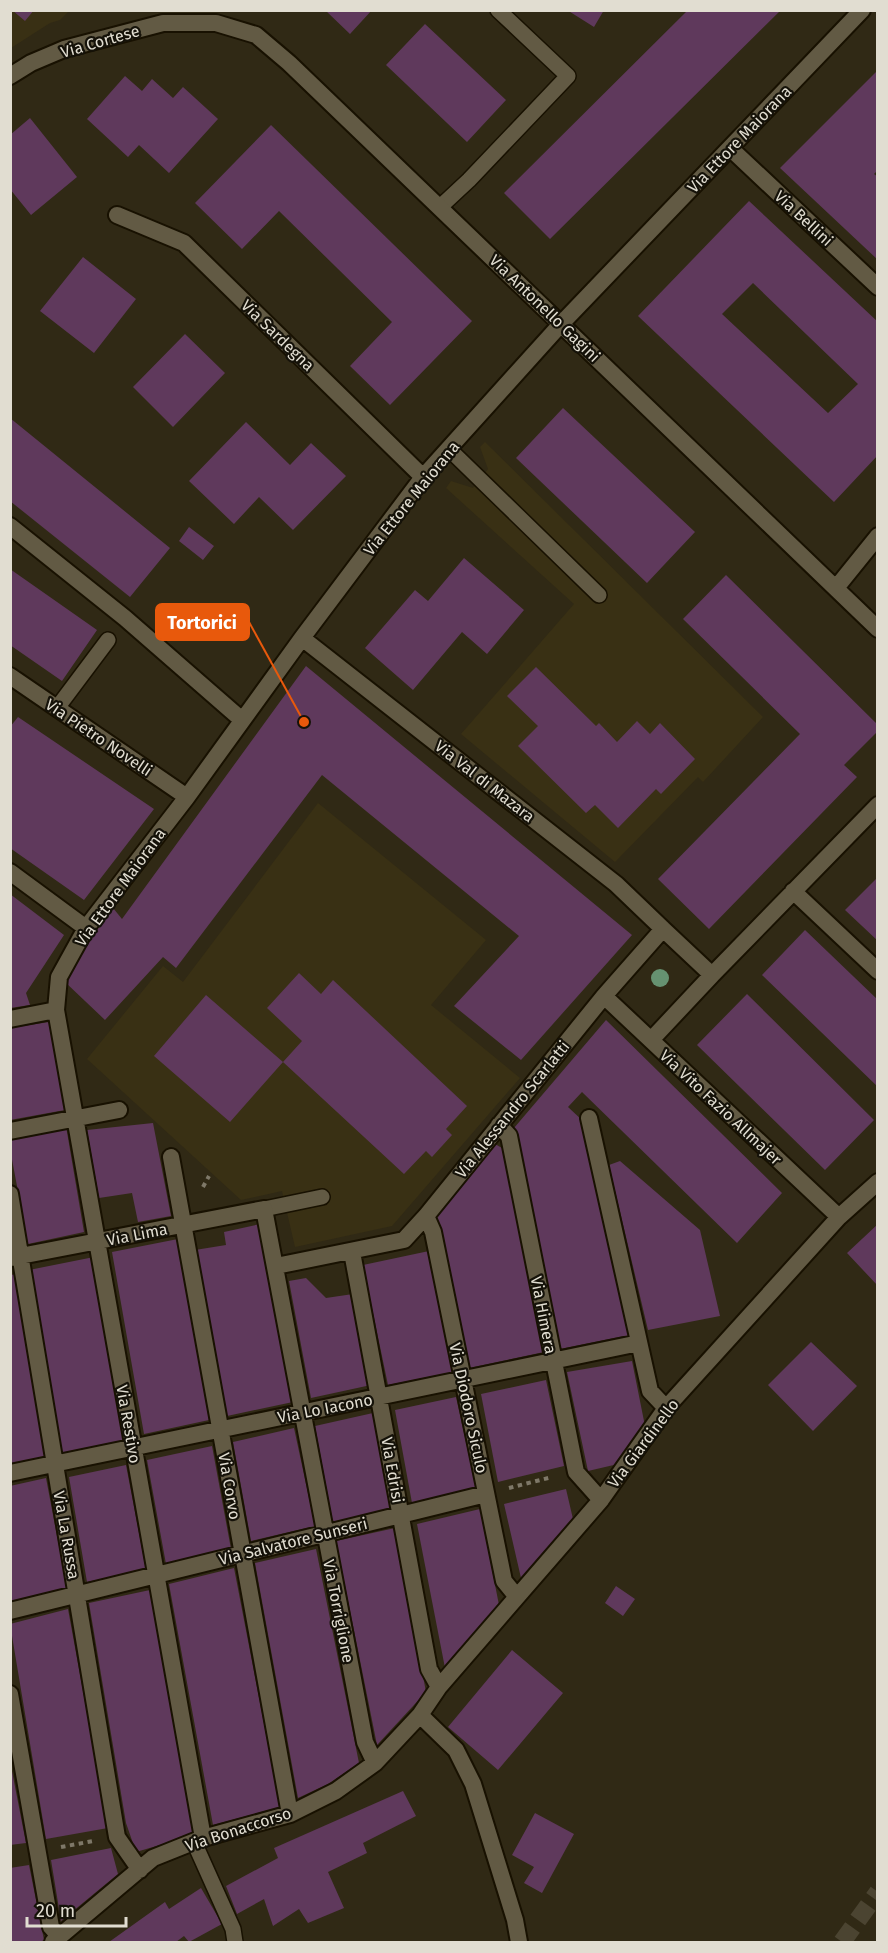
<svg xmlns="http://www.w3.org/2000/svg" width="888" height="1953" font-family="'Fira Sans',sans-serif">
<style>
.built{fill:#393014}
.building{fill:#5f395c;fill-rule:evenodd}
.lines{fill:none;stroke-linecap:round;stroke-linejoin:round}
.motorway-tunnel{stroke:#4b4431;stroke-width:18;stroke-dasharray:18 9;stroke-linecap:butt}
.service-casing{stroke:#181101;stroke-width:18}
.minor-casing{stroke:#181101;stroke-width:20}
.path{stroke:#7e7868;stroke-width:4;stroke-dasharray:4.5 4.5;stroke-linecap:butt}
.service{stroke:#625a44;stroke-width:15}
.minor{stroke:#625a44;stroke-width:16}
.tree{fill:#669271}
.labels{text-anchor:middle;stroke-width:4.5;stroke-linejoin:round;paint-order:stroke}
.street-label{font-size:16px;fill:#e1ddd1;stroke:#151209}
.leader{fill:none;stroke:#e8590c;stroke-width:2}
.callout-dot{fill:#e8590c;stroke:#151209;stroke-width:2}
.callout{fill:#e8590c;stroke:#e8590c;stroke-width:2}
.callout-label{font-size:18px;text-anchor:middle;font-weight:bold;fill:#fff}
</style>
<rect width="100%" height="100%" fill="#302915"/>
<path class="built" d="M11 11H69L60 20 50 23 11 48Z
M485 442 763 717 703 782 698 777 615 862 461 734 574 604 446 488 451 481 473 488 488 469 480 447Z
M318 803 486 940 431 1005 520 1078 392 1226 295 1247 282 1191 241 1200 87 1059 163 966 183 982Z"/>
<path class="building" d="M12 10H34L25 21Z
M325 10H372L350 34Z
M567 10H604L594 27Z
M688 10H781L550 239 504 193Z
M425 24 506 100 467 142 386 65Z
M878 70V170L874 174 878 177V260L780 168Z
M125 76 142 91 152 79 173 98 183 87 218 119 169 173 139 145 128 157 87 119Z
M30 118 77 177 31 215 10 189V135Z
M271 125 472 321 390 405 350 366 392 322 279 211 242 249 195 203Z
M749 201 878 322V455L834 502 638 316ZM753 283 858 384 828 413 722 314Z
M83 257 136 299 94 353 40 311Z
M185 334 225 373 173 427 133 387Z
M563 408 695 532 647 583 516 458Z
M10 418 170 548 130 597 10 501Z
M246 422 290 465 311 443 346 476 293 530 259 497 234 524 189 481Z
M189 527 214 546 203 560 179 541Z
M464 558 524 610 487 654 462 632 413 690 365 648 415 590 428 601Z
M10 569 97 630 62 681 10 645Z
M726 575 878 725V731L844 765 857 777 709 929 658 879 800 734 683 619Z
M306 666 632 935 521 1060 454 1006 519 936 322 775 176 968 163 957 105 1020 65 982 83 946 113 908 122 919Z
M536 667 596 726 599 723 617 742 637 721 650 734 660 723 695 759 661 794 656 789 618 828 595 805 586 813 518 746 538 726 507 696Z
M18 717 154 809 84 900 10 848V727Z
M878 877V941L845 910Z
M10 894 64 935 26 993 30 1005 10 1008Z
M805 930 878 1000V1087L762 975Z
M299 973 321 994 333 980 467 1106 446 1129 452 1135 432 1157 426 1151 404 1174 283 1062 302 1041 267 1008Z
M747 994 874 1120 825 1170 697 1045Z
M206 995 283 1062 230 1122 154 1056Z
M606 1020 782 1193 737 1243 582 1092 568 1107 583 1121 629 1335 560 1349 514 1128Z
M49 1022 65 1110 10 1120V1028Z
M153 1123 171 1216 138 1222 132 1193 99 1198 87 1130Z
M66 1126 84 1232 28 1244 10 1149V1138Z
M495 1144 502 1148 544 1352 469 1368 437 1215Z
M620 1161 700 1230 720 1316 648 1330 609 1165Z
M260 1224 293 1402 227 1416 195 1250 226 1245 224 1232Z
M878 1224V1286L847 1253Z
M178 1239 209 1420 144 1434 112 1252Z
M429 1251 454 1372 388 1385 363 1265Z
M94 1257 125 1440 61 1454 29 1270Z
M18 1274 47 1456 10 1464V1275Z
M306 1278 326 1298 353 1294 371 1385 311 1398 289 1281Z
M811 1342 857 1386 813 1431 768 1385Z
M632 1361 645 1426 618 1464 588 1471 567 1372Z
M546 1380 564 1466 498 1482 481 1394Z
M456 1397 476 1488 412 1503 395 1410Z
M373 1413 393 1509 333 1523 315 1426Z
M294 1428 315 1526 251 1541 233 1442Z
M212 1446 231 1549 166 1564 147 1460Z
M126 1465 146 1570 87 1582 69 1477Z
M46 1478 67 1589 10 1602V1486Z
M566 1489 573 1519 521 1578 504 1504Z
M480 1509 499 1605 445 1668 417 1524Z
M395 1528 426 1692 377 1745 336 1541Z
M316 1549 359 1763 328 1784 298 1798 255 1563Z
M234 1568 280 1807 213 1825 169 1584Z
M616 1586 635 1599 623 1616 605 1603Z
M150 1590 194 1835 136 1852 126 1823 89 1603Z
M68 1609 108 1828 46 1839 10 1624Z
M512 1650 563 1693 498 1770 448 1727Z
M10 1761 26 1843 10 1845Z
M403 1791 416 1816 363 1843 367 1853 328 1872 344 1908 308 1923 299 1909 273 1926 264 1899 237 1914 226 1886 278 1858 274 1848Z
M535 1813 574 1834 542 1893 524 1883 534 1867 512 1855Z
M111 1848 118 1874 61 1921 51 1860Z
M29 1865 44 1940 40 1942H10V1868Z
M201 1888 222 1924 189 1942 184 1936 176 1942H109L165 1902 169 1909Z"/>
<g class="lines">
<path class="motorway-tunnel" d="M842 1942 878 1892"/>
<defs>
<path id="service" d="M440 207 469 180 568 76 498 10
M449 449 599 595
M57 708 108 640
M264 1209 322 1197
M194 1842 233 1929 235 1942"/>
<path id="minor" d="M10 76 31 63 64 49 163 23H216L256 35 289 63 878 629
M730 148 878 287
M117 215 184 243 423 477
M10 526 125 618 242 720
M836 588 878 536
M302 638 616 884 663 929
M10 676 187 797
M10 872 86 928
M793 891 878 971
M604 996 839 1217
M10 1019 56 1010
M651 1040 712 975
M589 1118 650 1391 666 1408
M499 1125 509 1136 576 1472 601 1500
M10 1131 119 1110
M171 1157 290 1814
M10 1194 117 1837 140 1870
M426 1216 433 1232 504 1581 517 1597
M352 1252 429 1669 439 1687
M10 1258 264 1209 365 1742 375 1763
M276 1266 404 1240 426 1216 604 996 663 929 712 975 878 805
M10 1473 639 1343
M10 1611 486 1494
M10 1694 51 1927 60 1937
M420 1715 456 1750 473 1784 515 1920 519 1942
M203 1838 56 1010 59 977 86 928 187 797 302 638 423 477 561 324 862 10
M53 1942 153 1858 203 1838 290 1814 336 1791 375 1763 420 1715 439 1687 601 1500 666 1408 839 1217 878 1182"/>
</defs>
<use href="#service" class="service-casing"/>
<use href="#minor" class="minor-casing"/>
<path class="path" d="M203 1187 209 1176
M509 1488 552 1477
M61 1847 93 1841"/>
<use href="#service" class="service"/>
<use href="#minor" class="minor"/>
</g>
<circle class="tree" cx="660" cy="978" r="9"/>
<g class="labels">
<g class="street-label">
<text transform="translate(100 41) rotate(-16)" y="6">Via Cortese</text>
<text transform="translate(739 139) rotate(-46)" y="6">Via Ettore Maiorana</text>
<text transform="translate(804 218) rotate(43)" y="6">Via Bellini</text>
<text transform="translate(545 308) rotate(44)" y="6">Via Antonello Gagini</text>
<text transform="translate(278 335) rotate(44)" y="6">Via Sardegna</text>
<text transform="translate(411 498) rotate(-51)" y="6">Via Ettore Maiorana</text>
<text transform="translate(99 737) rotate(34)" y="6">Via Pietro Novelli</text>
<text transform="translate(485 781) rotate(38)" y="6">Via Val di Mazara</text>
<text transform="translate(120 887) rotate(-54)" y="6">Via Ettore Maiorana</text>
<text transform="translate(721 1107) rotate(43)" y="6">Via Vito Fazio Allmajer</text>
<text transform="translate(512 1109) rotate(-51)" y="6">Via Alessandro Scarlatti</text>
<text transform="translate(137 1234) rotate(-11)" y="6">Via Lima</text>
<text transform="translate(544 1315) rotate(79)" y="6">Via Himera</text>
<text transform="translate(325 1408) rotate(-11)" y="6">Via Lo Iacono</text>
<text transform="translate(469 1408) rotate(78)" y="6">Via Diodoro Siculo</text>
<text transform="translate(129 1424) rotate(80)" y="6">Via Restivo</text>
<text transform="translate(643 1443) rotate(-53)" y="6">Via Giardinello</text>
<text transform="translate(393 1470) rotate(80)" y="6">Via Edrisi</text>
<text transform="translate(230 1486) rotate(80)" y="6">Via Corvo</text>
<text transform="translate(67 1535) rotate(80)" y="6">Via La Russa</text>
<text transform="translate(293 1541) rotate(-14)" y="6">Via Salvatore Sunseri</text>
<text transform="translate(339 1611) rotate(79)" y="6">Via Torriglione</text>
<text transform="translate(238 1829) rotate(-18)" y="6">Via Bonaccorso</text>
</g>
</g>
<path class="leader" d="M304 722L249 622"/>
<circle class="callout-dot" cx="304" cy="722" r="6"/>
<rect class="callout" x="156" y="604" width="93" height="36" rx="6"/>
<g class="callout-label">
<text x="202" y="629">Tortorici</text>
</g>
<rect width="888" height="1953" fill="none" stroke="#e1ddd1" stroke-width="24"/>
<path d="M27 1917v9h99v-9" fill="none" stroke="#e1ddd1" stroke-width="3"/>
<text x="36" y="1917" font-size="18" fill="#e1ddd1" stroke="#151209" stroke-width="4.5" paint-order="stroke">20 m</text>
</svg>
